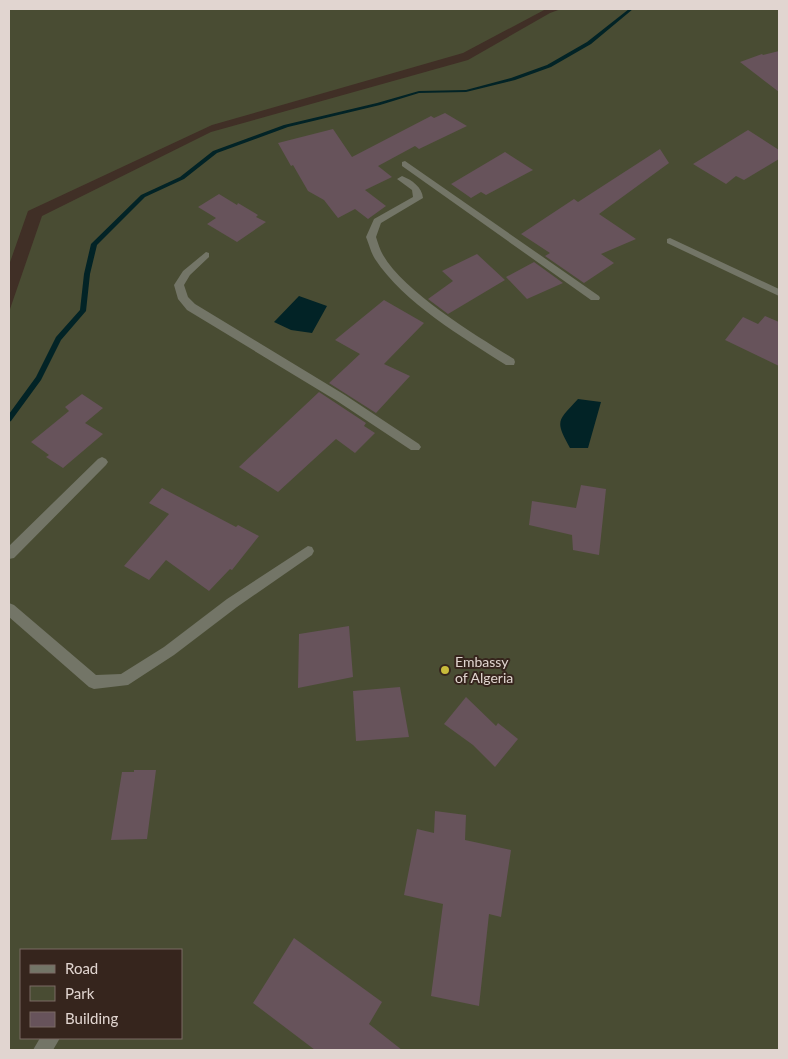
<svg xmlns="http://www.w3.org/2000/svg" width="788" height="1059" font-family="Lato,sans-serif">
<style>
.green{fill:#494c33;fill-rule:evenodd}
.water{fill:#022326}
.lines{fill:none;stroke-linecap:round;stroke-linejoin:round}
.stream{fill:#022326;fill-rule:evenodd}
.building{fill:#67535b}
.minor{fill:#737567;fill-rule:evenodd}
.poi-dot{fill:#c8bb3b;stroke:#36251d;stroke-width:2}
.labels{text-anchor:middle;stroke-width:4;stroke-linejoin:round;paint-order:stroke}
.poi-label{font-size:14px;fill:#e1d5d0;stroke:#36251d;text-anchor:start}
</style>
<rect width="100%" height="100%" fill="#402f26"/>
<path class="green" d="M9 9H546L463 53 212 125 28 211 9 265Z
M561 9H779V1050H9V312L42 216 211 132 468 60 550 13ZM21 950H181V1038H21Z"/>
<path class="water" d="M299 296 327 306 312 333 291 330 274 322Z
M578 399 601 402 588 448H570C555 420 557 422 578 399Z"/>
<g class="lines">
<path class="stream" d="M629 9H633L591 44 551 67 515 80 466 92 419 93 380 105 288 127 217 153 184 179 145 197 97 245 90 274 86 311 61 340 41 380 11 421 9 422V414L36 377 56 337 80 310 84 274 91 244 141 195 180 177 213 151 284 125 377 103 419 91 466 90 511 78 547 65 587 42Z"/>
</g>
<path class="building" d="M779 51V92L740 62 762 54 763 55Z
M445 113 467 126 419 149 415 146 378 166 392 177 365 190 386 206 368 219 355 209 338 218 324 200 308 191 293 165 291 166 278 143 333 129 352 157 431 116 434 118Z
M748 130 779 150V159L744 180 736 176 726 184 693 164Z
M660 149 669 163 599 214 636 239 601 254 614 263 584 283 545 256 550 253 521 234 574 199 578 202Z
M505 152 533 170 486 195 481 192 471 198 451 184Z
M219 194 237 205 238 203 258 215 256 217 266 222 237 242 207 224 216 218 198 207Z
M477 254 505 280 448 314 428 299 453 281 442 271Z
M534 262 563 283 527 299 506 277Z
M384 300 424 323 384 364 410 376 376 413 329 383 360 354 335 340Z
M765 316 779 322V366L725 340 743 317 758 324Z
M319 392 366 423 364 426 375 433 355 453 336 439 278 492 239 467Z
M82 394 103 408 85 423 103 434 63 468 46 457 49 455 31 442 69 411 65 407Z
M581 485 606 489 599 555 573 550 572 535 529 525 532 501 576 508Z
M162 488 236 527 238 525 259 536 232 570 230 569 209 591 166 560 149 580 124 566 169 514 149 503Z
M349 626 353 677 298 688 299 634Z
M400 687 409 737 356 741 353 691Z
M466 697 496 726 498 723 518 739 495 767 473 745 444 724Z
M134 770H156L147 839 111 840 122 772H134Z
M435 811 466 815 465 840 511 850 501 917 489 914 479 1006 431 996 443 904 404 895 417 829 434 833Z
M294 938 382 1002 369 1024 402 1050H315L253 1003Z"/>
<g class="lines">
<path class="minor" d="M405 161 599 296 600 298 599 300H591L402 166V162Z
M402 176C412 180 422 187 423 198L381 223 376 237C378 243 380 250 383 255 405 293 477 336 514 359L515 362 514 365H506C462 337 404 303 375 259 371 253 369 244 366 237L374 219 413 197 412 190 397 179Z
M670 238 779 289V296L667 243V239Z
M206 252 209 253V257L190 275 184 285 188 297 195 304 345 395 419 444 421 447 419 450H411L337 401 187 310 178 299 174 285 183 271Z
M102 457 106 459 108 462 106 465 14 558 9 559V546L98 459Z
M308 546 312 547 314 551 312 555 237 607 174 655 128 685 94 689 89 687 9 617V603L14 605 96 675 121 674 164 647 227 599Z
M40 1038H60L53 1050H33Z"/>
</g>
<circle class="poi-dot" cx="445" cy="670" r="5"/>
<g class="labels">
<g class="poi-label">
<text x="455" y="667">Embassy<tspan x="455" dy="16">of Algeria</tspan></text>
</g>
</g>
<rect width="788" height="1059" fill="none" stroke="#e1d5d0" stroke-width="20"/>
<rect x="20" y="949" width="162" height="90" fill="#36251d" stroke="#7a6b65"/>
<rect x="30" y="965" width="25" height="8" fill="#737567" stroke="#7a6b65"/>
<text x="65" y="974" font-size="15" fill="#e1d5d0">Road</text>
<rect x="30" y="986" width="25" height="15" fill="#494c33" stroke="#7a6b65"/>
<text x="65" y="999" font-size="15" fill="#e1d5d0">Park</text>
<rect x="30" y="1012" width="25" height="15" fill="#67535b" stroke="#7a6b65"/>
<text x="65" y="1024" font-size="15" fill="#e1d5d0">Building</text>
</svg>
